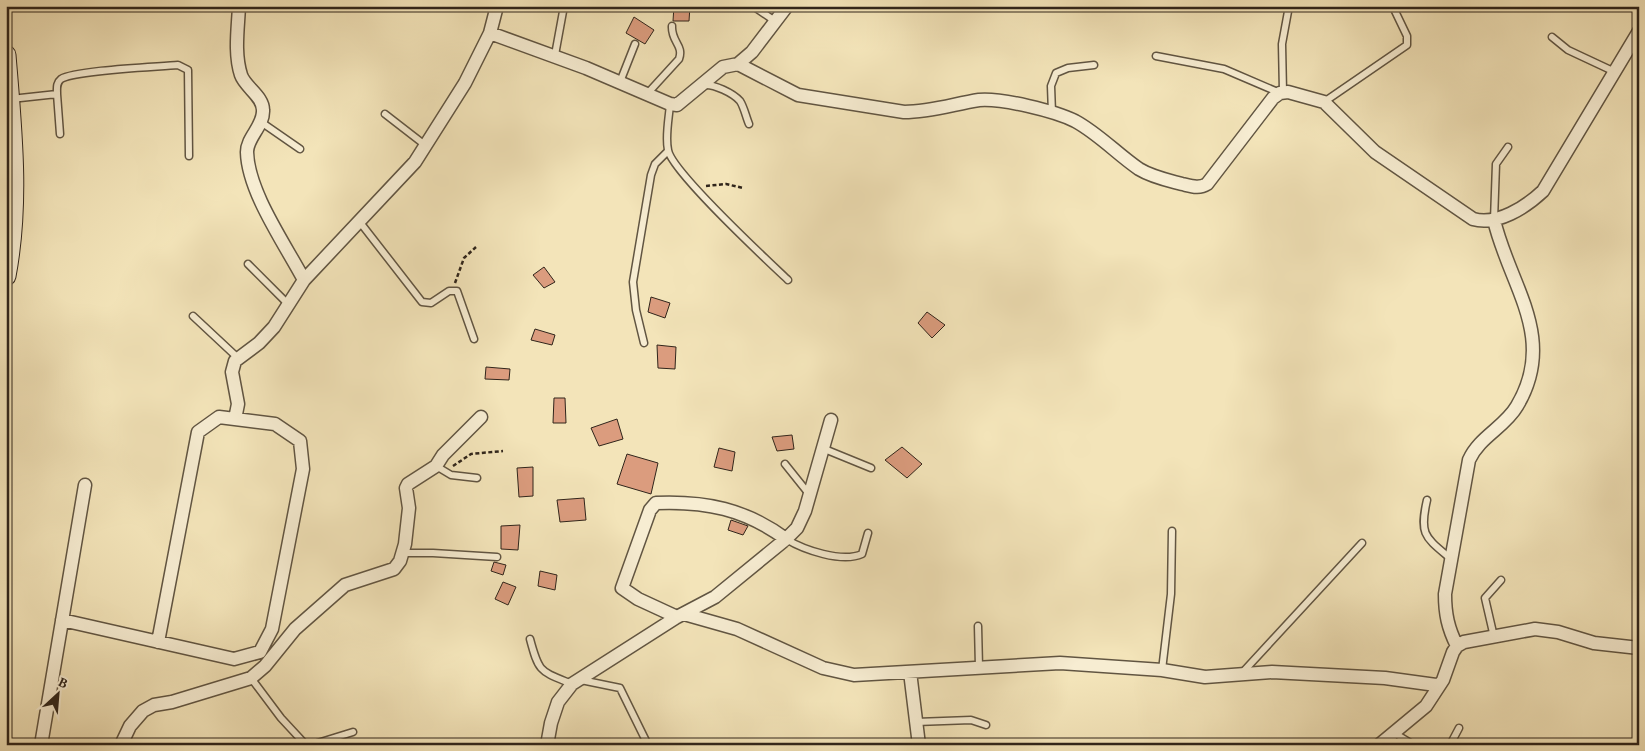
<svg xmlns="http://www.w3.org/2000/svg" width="1645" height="751" font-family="'Gentium Book Plus',serif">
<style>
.building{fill:#db9c7e;stroke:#30251b}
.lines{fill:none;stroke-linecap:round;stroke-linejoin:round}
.lane-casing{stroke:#615542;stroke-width:9}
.street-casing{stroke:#615542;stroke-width:15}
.secondary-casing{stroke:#30251b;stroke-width:21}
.path{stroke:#30251b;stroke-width:2.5;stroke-dasharray:4 2.5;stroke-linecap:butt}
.lane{stroke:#f7edd2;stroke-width:6}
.street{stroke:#f7edd2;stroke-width:12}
.secondary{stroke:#f7edd2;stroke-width:19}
</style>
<rect width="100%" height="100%" fill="#f3e4b9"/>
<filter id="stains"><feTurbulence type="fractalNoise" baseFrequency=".004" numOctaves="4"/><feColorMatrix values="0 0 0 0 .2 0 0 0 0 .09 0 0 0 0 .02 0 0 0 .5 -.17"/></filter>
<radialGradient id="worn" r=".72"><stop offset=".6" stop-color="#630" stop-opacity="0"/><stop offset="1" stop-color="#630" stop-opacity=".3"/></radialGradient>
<path class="building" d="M674 6H690L689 21H673Z
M634 17 654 30 645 44 626 33Z
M544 267 555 282 544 288 533 275Z
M651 297 670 303 665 318 648 312Z
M927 312 945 325 932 338 918 323Z
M535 329 555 335 552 345 531 340Z
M657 345 676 347 675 369 658 368Z
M486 367 510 369 509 380 485 379Z
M554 398H565L566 423H553Z
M617 419 623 439 599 446 591 428Z
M792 435 794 449 777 451 772 437Z
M902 447 922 464 907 478 885 460Z
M719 448 735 452 732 471 714 467Z
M627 454 658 463 651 494 617 484Z
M533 467V496L519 497 517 468Z
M584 498 586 520 560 522 557 500Z
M731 520 748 526 743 535 728 530Z
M520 525 518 550 501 549V526Z
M494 562 506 565 503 575 491 571Z
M540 571 557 575 555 590 538 586Z
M503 582 516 587 508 605 495 599Z"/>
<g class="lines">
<defs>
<path id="lane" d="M753 6 775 21
M1552 37 1568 50 1615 72
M555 55 564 6
M1156 56 1224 69 1280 93
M620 82 635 44
M704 85C714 84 733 93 740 101 744 107 746 117 749 124
M1283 92 1282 44 1289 6
M57 94 60 134
M647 94 679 59C684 45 671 42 672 26
M11 99 57 94C57 88 56 83 61 79 75 70 156 67 178 65L188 70 189 156
M1324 102 1407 45V36L1395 11
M670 104C669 118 665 136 668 150 672 172 767 260 788 280
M1052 113 1051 86 1056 73 1068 68 1094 65
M385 114 425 145
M261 122 300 149
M1494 220 1496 164 1508 147
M359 221 422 302 431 303 449 291H457L474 339
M248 264 288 304
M193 316 238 358
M644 343 636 310 633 282 651 175 655 164 668 151
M822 448 871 468
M785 464 809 494
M436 466 451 475 477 478
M1427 500C1419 535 1425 537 1451 559
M786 539C804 550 842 563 862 554L868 533
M402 553H433L497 557
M978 626 979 667
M1494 637 1485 598 1501 580
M530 639C539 673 540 671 572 684
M1162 670 1171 594 1172 531
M1242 673 1362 543
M251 678 281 718 306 745
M581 680 620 688 648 745
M916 722 971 720 986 725
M1394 733 1414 745
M311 745 353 732
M1450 745 1459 728"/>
<path id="street" d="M239 6C238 29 234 53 241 75 245 87 263 96 263 110 264 126 247 137 247 152 248 192 285 244 304 280
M490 33 586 68 670 104 677 105 723 67 738 64 752 52 787 6
M738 64 798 95 904 112C930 112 954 104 979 100 1002 98 1055 111 1075 121 1099 134 1117 154 1139 169 1152 177 1167 180 1182 184 1191 186 1199 189 1207 184L1273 98 1280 93 1288 92 1324 102 1375 152 1473 219C1497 226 1526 207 1543 191L1639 31
M235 419 238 404 232 372 235 361 259 343 274 327 304 280 415 162 465 83 490 33 497 6
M684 614 737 629 823 668 854 675 1060 663 1162 670 1205 677 1272 672 1385 678 1436 685 1440 684
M677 617 638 599 622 588 650 510 656 503C706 501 745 509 786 539
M62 620 234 659 260 652 272 629 303 469 300 441 275 424 219 417 198 432 158 642
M1457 646C1448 628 1445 614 1445 594L1469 460C1479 437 1505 427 1517 406 1558 337 1509 285 1494 220
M910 672 919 745
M41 745 85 485
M121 745 130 726 143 711 154 705 172 702 251 678 265 666 295 629 345 585 394 569 400 561 405 544 409 508 406 488 408 484 436 466 443 455 481 417
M547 745 551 723 558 702 572 684 677 617 715 597 786 539 797 528 805 511 831 420
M1379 745 1426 706 1443 680 1453 652 1457 646 1464 642 1535 629 1558 632 1594 643 1639 648"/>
<path id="secondary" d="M6 55C12 129 20 202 6 276"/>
</defs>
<use href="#lane" class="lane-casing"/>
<use href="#street" class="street-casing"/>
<use href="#secondary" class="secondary-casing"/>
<path class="path" d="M706 186 726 184 743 188
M455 283 464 258 476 247
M453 466 471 454 503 451"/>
<use href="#lane" class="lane"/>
<use href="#street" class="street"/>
<use href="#secondary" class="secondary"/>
</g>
<rect width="1645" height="751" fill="none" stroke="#f3e4b9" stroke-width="25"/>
<rect x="8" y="8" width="1630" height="736" fill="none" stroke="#30251b" stroke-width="2.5"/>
<rect x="12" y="12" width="1620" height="726" fill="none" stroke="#30251b"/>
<g transform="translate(58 694) rotate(26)" stroke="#f7edd2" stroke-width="4" paint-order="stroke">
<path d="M0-4L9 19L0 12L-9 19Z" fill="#30251b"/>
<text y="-8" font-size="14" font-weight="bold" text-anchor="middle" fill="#30251b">B</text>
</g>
<rect width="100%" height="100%" filter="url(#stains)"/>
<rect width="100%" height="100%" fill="url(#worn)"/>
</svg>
